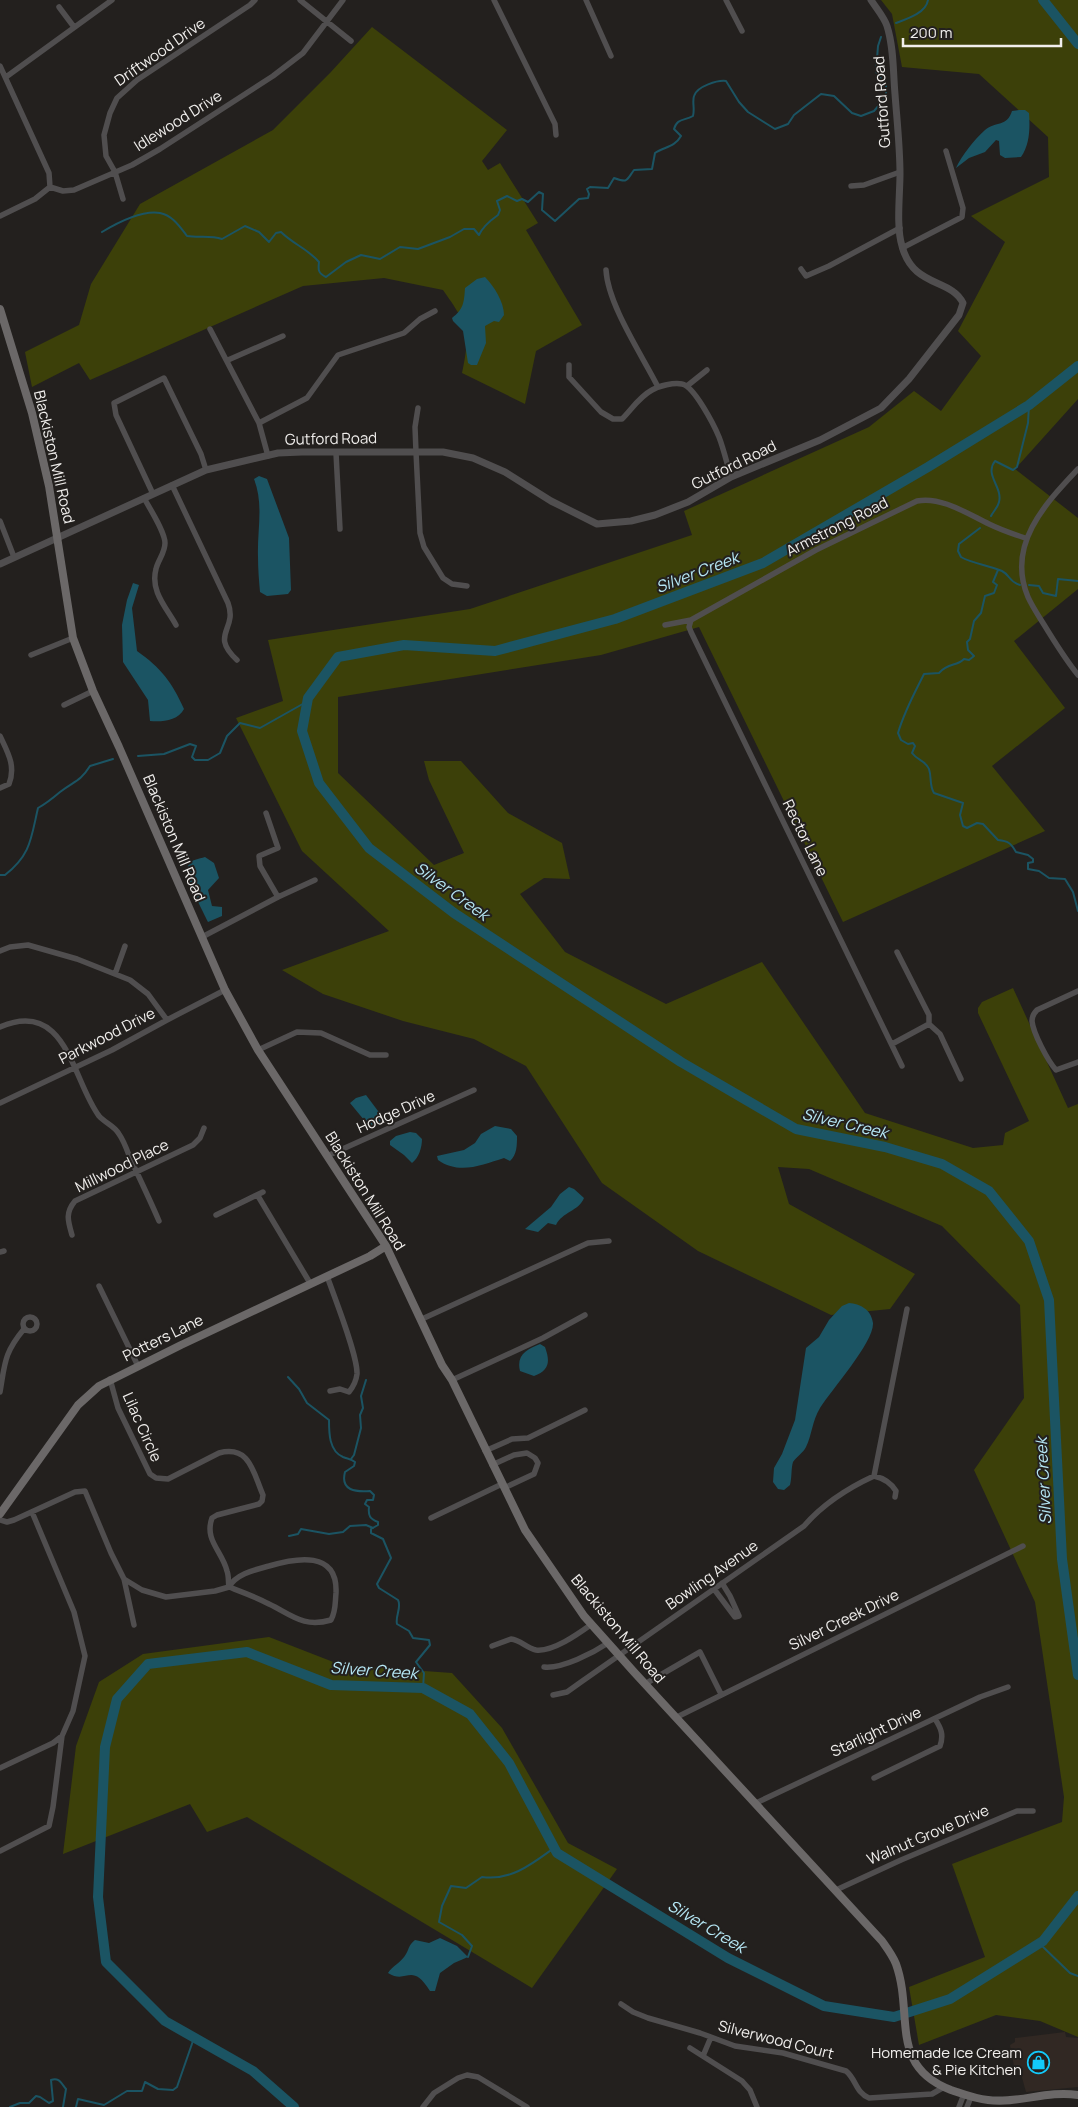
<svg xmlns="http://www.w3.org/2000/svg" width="1078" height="2107" font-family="Manrope,sans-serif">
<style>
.built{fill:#312823}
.green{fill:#3c4009}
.water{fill:#1b5463}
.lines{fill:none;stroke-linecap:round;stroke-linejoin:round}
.stream{stroke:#1b5463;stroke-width:2}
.river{stroke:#1b5463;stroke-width:10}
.minor{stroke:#504e4f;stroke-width:5.5}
.tertiary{stroke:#504e4f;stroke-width:7}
.secondary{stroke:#6b6868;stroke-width:8}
.labels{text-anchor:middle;stroke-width:4;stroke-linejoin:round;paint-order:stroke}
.street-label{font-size:15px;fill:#f1efed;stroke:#23201e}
.poi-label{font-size:15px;fill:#f1efed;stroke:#23201e;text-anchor:end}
.water-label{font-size:16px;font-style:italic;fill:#b5e6f4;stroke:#23201e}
</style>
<rect width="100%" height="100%" fill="#23201e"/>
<path class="built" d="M1065 2032 1066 2037 1078 2038V2087L1026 2092 1021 2074 1014 2066 1010 2045 1015 2042V2038Z"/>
<path class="green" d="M881 0H1078V399L1015 469 1078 518V589L1014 641 1065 708 992 766 1045 831 843 922 699 627 601 655 338 697V773L434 865 464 853 429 780 424 761H461L508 813 562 843 570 879 544 878 520 894 565 952 666 1004 762 962 865 1113 973 1148 1003 1145 1005 1133 1029 1121 978 1013V1008L982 1002 1013 988 1068 1108 1078 1104V2037L1040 2021 996 2015 919 2045 909 1987 985 1957 952 1864 1062 1822 1064 1797 1035 1602 974 1470 1024 1398 1020 1305 942 1226 809 1169 778 1167 789 1204 915 1274 890 1309 831 1315 698 1251 602 1183 526 1066 474 1039 403 1021 323 994 282 970 389 931 302 851 236 718 283 701 268 640 470 609 692 535 684 511 869 427 914 391 941 411 981 356 958 331 1005 242 971 216 1049 177 1048 137 979 74 902 67 892 14Z
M372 27 507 130 482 161 488 170 500 163 538 223 526 230 582 325 536 351 525 404 462 373C471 331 467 324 443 290L384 278 303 286 90 380 79 363 32 387 25 352 79 325 91 284 140 204 273 130 330 73Z
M269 1637 341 1665 452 1673 502 1728 568 1843 617 1869 532 1988 247 1817 207 1832 190 1804 63 1854 76 1746 99 1682 143 1654Z"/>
<path class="water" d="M1019 110H1025L1029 113C1030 128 1030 144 1021 157L1005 158 1000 155 999 141 996 140 985 152 969 158 956 168C962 155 974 140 985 130 996 121 1007 127 1012 111Z
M485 277C494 286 504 302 504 315L499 322 494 321 485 326 486 343 477 365H471L468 363 463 331 453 321 452 318C464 309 464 302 465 288L477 279Z
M259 476 267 479 289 538 291 590 288 594 267 596 260 592C259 581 258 569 258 557 257 530 264 505 254 479Z
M133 583 139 585 132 608 137 651C161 668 172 682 184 709 178 721 162 722 150 721L148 700 123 662 122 625 127 600Z
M205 857 214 863 219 878 208 890 212 906 222 907V916L208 922C203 911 184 877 188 866 191 859 199 859 205 857Z
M366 1095 378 1111 386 1117 385 1123 374 1127 369 1126 350 1103 356 1098Z
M495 1126 511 1129 517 1136C517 1145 517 1155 510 1161L504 1158C482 1165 459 1175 438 1160L437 1156 464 1150 475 1143 481 1134Z
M410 1132 416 1133 422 1139C422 1147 419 1158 412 1163L404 1155 390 1145V1141L396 1136Z
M569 1187 574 1189 584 1198C579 1211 562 1212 556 1225L548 1223 538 1232 525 1229 551 1207 560 1194Z
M849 1303C860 1304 871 1309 873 1323 874 1342 832 1389 820 1408 812 1421 812 1435 806 1447 803 1453 796 1457 793 1462 791 1468 792 1478 790 1485L784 1490 778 1489 773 1482 774 1468 782 1454 795 1420 806 1348 819 1337 829 1320 842 1306Z
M540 1344 545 1347C550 1361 550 1370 534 1376L520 1371C516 1355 527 1349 540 1344Z
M440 1938 457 1946 468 1957 454 1963 440 1973 435 1991H430C411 1961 407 1985 388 1973 392 1966 402 1962 406 1954 410 1947 408 1946 415 1940L429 1943Z"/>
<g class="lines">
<path class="stream" d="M896 23C907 19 926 13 928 0
M102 232C117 223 142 210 160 213 172 215 180 227 187 236 199 238 210 235 222 239L245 226 259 232 269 242 276 233 281 232C293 244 308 249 319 262 318 270 318 273 326 277L346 262 361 255 380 259 400 247 418 249 450 237 464 229H474L479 235C483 226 491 220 498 215L500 210 497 201 507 196 517 201 522 199 528 202 539 192 543 194 542 210 555 221 579 199 588 198 589 194 587 189 590 187 608 188 614 178C628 183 626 181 634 170L652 169 655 153C664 147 675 147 681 136L674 129C677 118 684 121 693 116 695 109 692 102 694 96 697 86 718 80 726 81L739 102 748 112 775 129 788 124 794 115 821 94 834 96 852 113 861 116 874 111 886 97V85L876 72 878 46 881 37
M991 516C993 512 998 507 999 502 1003 487 984 475 995 461L1013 470 1017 467 1028 423 1029 405
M980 528 959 544 958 551 961 557C973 564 989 565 1002 571 1010 575 1009 582 1020 585
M998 570 993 582 997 585 994 593 985 596 981 613 974 621 970 639 967 642 968 650 974 656 969 660 964 659C956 667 949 662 939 673L924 674C914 694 904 712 898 733L901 740 908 744 913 743 915 746 912 753C918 761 926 761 929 769 932 778 929 785 934 793L963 803 960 815 963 826 967 828 977 823 983 824 998 840C1008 841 1011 843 1016 852L1028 855 1033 859V862L1028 863V869L1039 871 1049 878 1065 879 1073 892 1078 911
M1029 585 1039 586 1043 593 1056 596 1058 579 1078 581
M138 756 164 754 190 744 196 746 192 757 195 760H208L220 753 227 736 240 723 260 728 308 701
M0 875H5C31 855 31 838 38 808 47 803 53 798 60 792 74 781 80 782 90 766L113 759
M288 1377 299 1389 307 1403 329 1420C329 1433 329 1451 343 1457 348 1459 351 1459 355 1462L354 1466 345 1472C340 1491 356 1492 370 1491L374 1495 373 1500H367L365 1504 369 1507C368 1516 370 1519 378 1522V1525L371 1529V1533L383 1539 391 1558 377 1584 379 1588 398 1600C402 1607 395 1616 397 1624L409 1631 413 1638 429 1640 430 1645 416 1662 424 1673 423 1688
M351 1459 354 1455 361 1428 360 1415 363 1408 361 1396 366 1380
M289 1536 298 1534 301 1529 329 1534 343 1532 350 1526 366 1525 373 1528
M1076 1663H1078
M1039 1943 1070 1973 1078 1976
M468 1957 472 1946 462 1935 439 1922 442 1906 451 1886 466 1888 482 1877C511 1881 532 1864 554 1848
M10 2107 20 2103H29L36 2096 40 2097 49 2103 53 2101 51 2080C59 2077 61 2083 66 2089L63 2107
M76 2107 78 2099 104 2105 127 2091H142L145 2082 158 2089 173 2090 177 2087 194 2038"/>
<path class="river" d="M1043 0 1078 44
M1078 366 1029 405 928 467 763 563 615 619 495 651 404 645 338 657 308 698 302 731 319 783 369 848 454 913 681 1062 796 1129 885 1147 942 1164 989 1191 1029 1241 1049 1300 1062 1559 1078 1675
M294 2107 253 2071 165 2021 106 1962 98 1897 105 1747 117 1699 148 1664 247 1652 331 1685 423 1688 470 1714 509 1763 557 1853 728 1958 824 2006 894 2017 950 1999 1043 1941 1078 1896"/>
<path class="minor" d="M300 0 351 41
M494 0 555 124 556 135
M586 0 611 56
M726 0 742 31
M59 7 74 27
M0 66 49 173 50 187
M6 77 112 0
M851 186 864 185 900 172
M123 199 115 172 106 156 104 135 110 113 117 98 137 80 250 5 255 0
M0 216 35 199 50 187 63 191 74 190 132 165 160 149 273 76 303 53 343 0
M902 248 962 217 963 208 946 151
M801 269 806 276 829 266 900 228
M606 270C608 305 642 355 658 387
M210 329 259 423 268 456
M228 360 283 336
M569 365V377L601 412 613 419H622C632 409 639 397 652 390 659 386 674 382 682 384 694 386 714 425 719 437 724 450 727 464 731 477
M687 386 707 370
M418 408 415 427 416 452 420 533 424 547 443 578 452 584 467 586
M259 423 307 398 338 355 404 333 420 319 435 311
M336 453 340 529
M1078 469C1045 504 1006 545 1028 597 1032 606 1038 615 1043 623 1054 641 1065 659 1078 675
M172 485 228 603C238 630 209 634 237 660
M153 494 116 415 114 403 164 378 201 454 206 470
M144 498C150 509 165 532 165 543 165 553 158 560 156 569 150 591 166 607 176 625
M0 521 14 557
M691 620 689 627 691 632 902 1066
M665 625 691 620 816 550 917 501C941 496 968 514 989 524 1001 530 1013 534 1025 538
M31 655 73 638
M64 705 93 691
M0 736C8 753 16 766 9 784L0 788
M266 813 278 848 259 856 260 866 278 897
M202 937 278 897 315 880
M0 951 10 947 28 945 77 959 130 980 148 994 167 1020
M897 952 929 1015V1024
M115 974 125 946
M1078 991 1037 1010C1034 1013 1032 1016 1032 1021 1033 1033 1048 1061 1056 1070L1078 1062
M0 1027C67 998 72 1080 99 1116 105 1123 115 1126 119 1134 124 1141 127 1150 130 1158 140 1179 150 1200 159 1221
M892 1044 929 1024 940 1034 961 1079
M258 1050 297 1032 321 1033 370 1055H386
M0 1103 112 1050 167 1020 225 990
M327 1156 474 1090
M258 1196 310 1283
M216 1215 263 1192
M72 1235C68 1221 65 1213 75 1201L193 1145 200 1138 204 1128
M0 1252 4 1251
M327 1276C334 1296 358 1356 357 1374 356 1382 354 1386 349 1392L340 1389 330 1391
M99 1286 138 1366
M23 1324a7 7 0 1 1 14 0a7 7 0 1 1-14 0Z
M422 1319 588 1243 609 1241
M452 1380 543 1338 585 1315
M0 1392C5 1363 4 1353 24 1329
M485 1451 512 1439 528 1438 585 1410
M492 1465 514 1455 527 1453 535 1458 538 1463 534 1474 504 1488
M874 1476 907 1309
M431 1518 502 1484
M0 1520 7 1522 14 1520 75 1492 85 1491 111 1553 124 1579 142 1590 166 1597 215 1591 229 1587C236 1574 254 1570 269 1566 296 1558 338 1550 336 1593 335 1603 336 1611 331 1620 303 1628 292 1615 269 1604 256 1597 242 1592 229 1587 228 1582 229 1576 227 1571 222 1551 204 1540 212 1518L217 1515 259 1504 262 1501 263 1495C253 1472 250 1445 219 1453L168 1479 156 1478 150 1474 118 1408 110 1379
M124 1579 134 1625
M714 1589 735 1617 739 1616 730 1596 722 1583
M492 1646 511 1639C520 1640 527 1648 536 1650 553 1652 578 1634 592 1624
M544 1667C562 1669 593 1653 608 1643
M645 1684 700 1652 721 1694
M553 1695 567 1692 581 1682 804 1526C823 1504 848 1488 874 1476 883 1478 891 1483 896 1491L895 1497
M677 1717 1023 1546
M0 1768 53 1743 62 1736 73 1711 85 1656 74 1612 32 1512
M874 1778 940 1746C944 1735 941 1728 935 1719
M756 1803 980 1697 1008 1687
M0 1851 49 1826 53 1807 62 1736
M836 1890 901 1860 1017 1811H1033
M621 2004 633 2012 648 2018 700 2033 735 2046 783 2053 846 2071C856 2079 856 2093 869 2098L932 2094 944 2087
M690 2048 742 2081 750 2090 757 2107
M703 2056 711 2037
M423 2107 434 2093 458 2078 467 2075 478 2077 527 2107
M959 2107 964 2094
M967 2107 971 2097"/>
<path class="tertiary" d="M0 564 206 470 278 453 302 452H443L473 458 505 472 551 501 597 524 631 521 655 515 688 502 731 477 820 440 881 408 909 379 959 315 963 303C951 278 913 288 902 246 896 227 900 194 900 174 900 148 897 121 895 94 893 72 894 48 887 26 884 17 876 8 871 0"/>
<path class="secondary" d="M0 309 32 413 49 486 73 638 93 691 119 747 225 990 258 1050 386 1246 442 1365 452 1380 525 1530 584 1616 634 1672 882 1941C887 1948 893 1956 896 1964 914 2014 888 2066 951 2090 963 2094 975 2099 988 2100 1018 2104 1047 2090 1078 2095
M0 1514 78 1405 99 1386 181 1345 370 1256 386 1246"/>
</g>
<defs>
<symbol id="shop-ring" viewBox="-11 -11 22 22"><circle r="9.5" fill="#23201e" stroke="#13cafb" stroke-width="1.5"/><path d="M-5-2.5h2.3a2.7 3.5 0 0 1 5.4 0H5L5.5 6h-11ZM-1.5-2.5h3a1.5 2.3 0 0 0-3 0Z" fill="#13cafb"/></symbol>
</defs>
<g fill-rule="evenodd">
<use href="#shop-ring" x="1026" y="2050" width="25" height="25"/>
</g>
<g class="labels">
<g class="street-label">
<text transform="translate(160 52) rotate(-35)" y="5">Driftwood Drive</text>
<text transform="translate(882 102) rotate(-94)" y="5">Gutford Road</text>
<text transform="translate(178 121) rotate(-32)" y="5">Idlewood Drive</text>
<text transform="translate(331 439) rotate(-1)" y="5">Gutford Road</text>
<text transform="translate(54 457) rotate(77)" y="5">Blackiston Mill Road</text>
<text transform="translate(734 465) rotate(-26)" y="5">Gutford Road</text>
<text transform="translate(837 527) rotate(-27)" y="5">Armstrong Road</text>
<text transform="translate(174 838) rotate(67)" y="5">Blackiston Mill Road</text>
<text transform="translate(805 838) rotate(64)" y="5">Rector Lane</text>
<text transform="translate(107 1036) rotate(-27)" y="5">Parkwood Drive</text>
<text transform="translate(396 1112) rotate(-24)" y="5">Hodge Drive</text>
<text transform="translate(122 1166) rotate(-26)" y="5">Millwood Place</text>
<text transform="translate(365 1191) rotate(58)" y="5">Blackiston Mill Road</text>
<text transform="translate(163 1338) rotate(-26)" y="5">Potters Lane</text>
<text transform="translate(142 1427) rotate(66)" y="5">Lilac Circle</text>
<text transform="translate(712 1575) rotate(-35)" y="5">Bowling Avenue</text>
<text transform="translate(844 1620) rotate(-26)" y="5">Silver Creek Drive</text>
<text transform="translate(618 1629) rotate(50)" y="5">Blackiston Mill Road</text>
<text transform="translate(876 1732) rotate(-25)" y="5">Starlight Drive</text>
<text transform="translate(928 1835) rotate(-23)" y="5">Walnut Grove Drive</text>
<text transform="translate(776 2040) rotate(14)" y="5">Silverwood Court</text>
</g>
<g class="poi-label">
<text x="1022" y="2058">Homemade Ice Cream<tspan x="1022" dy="17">&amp; Pie Kitchen</tspan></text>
</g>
<g class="water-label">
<text transform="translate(697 572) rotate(-21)" y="6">Silver Creek</text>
<text transform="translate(452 891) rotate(36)" y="6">Silver Creek</text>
<text transform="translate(845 1123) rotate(13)" y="6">Silver Creek</text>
<text transform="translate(1043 1481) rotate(-93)" y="6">Silver Creek</text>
<text transform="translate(374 1670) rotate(4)" y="6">Silver Creek</text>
<text transform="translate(707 1926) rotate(31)" y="6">Silver Creek</text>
</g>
</g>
<path d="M903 38v8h158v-8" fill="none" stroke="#f1efed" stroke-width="2.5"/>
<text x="910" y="38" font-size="15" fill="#f1efed" stroke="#23201e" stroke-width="4" paint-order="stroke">200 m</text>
</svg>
